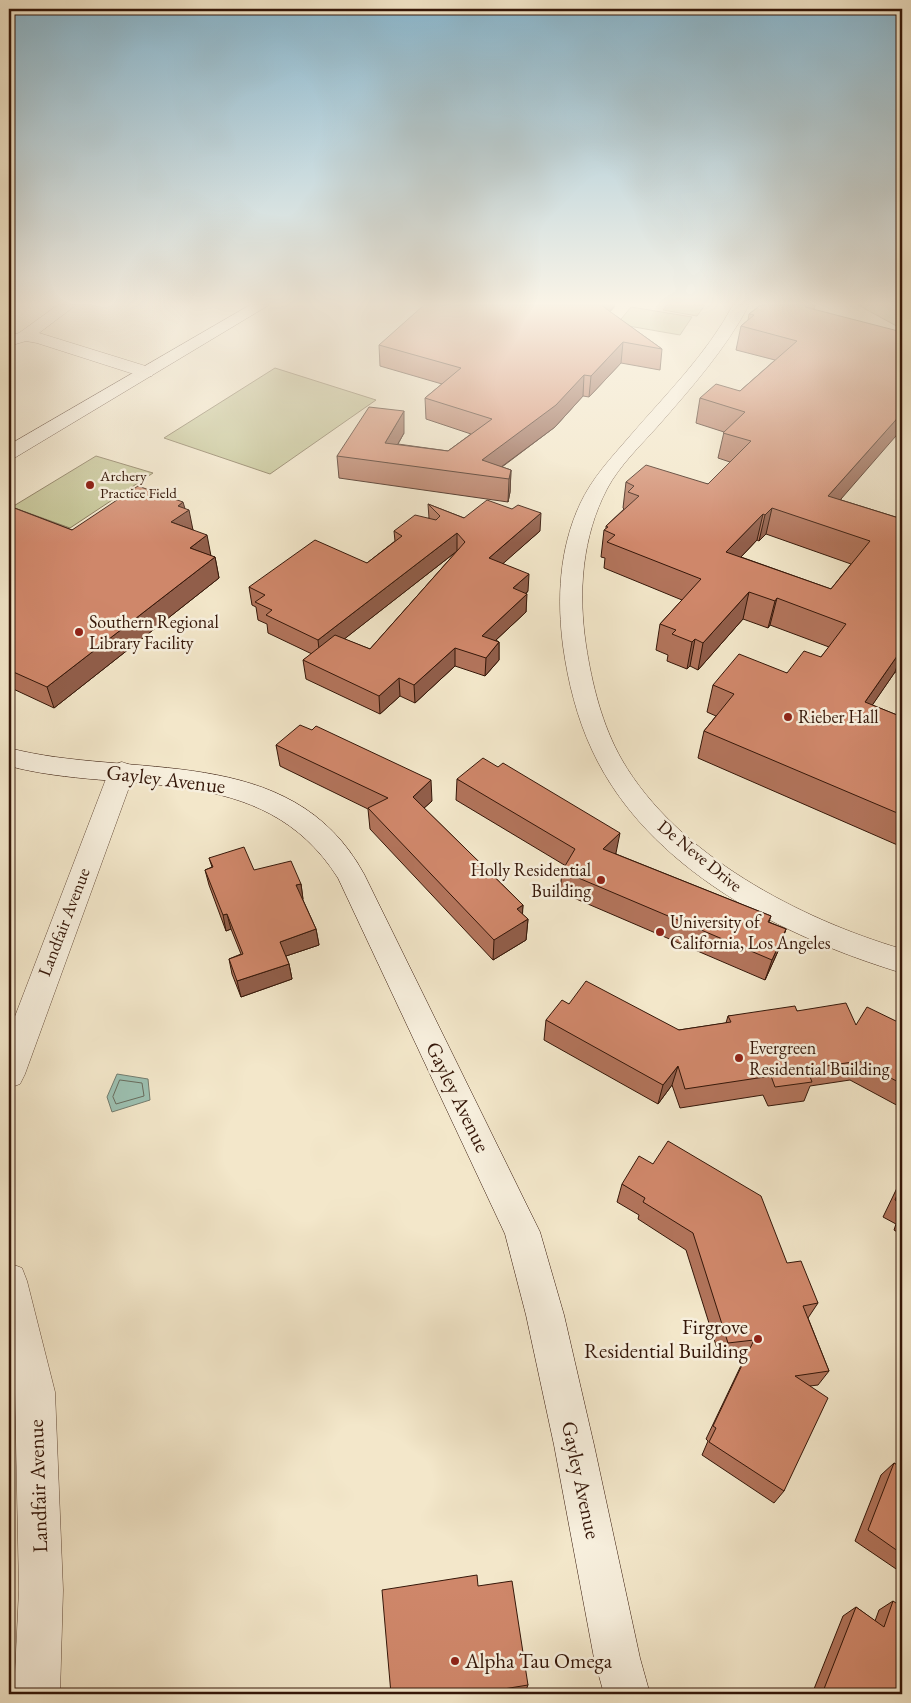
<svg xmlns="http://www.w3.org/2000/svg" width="911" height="1703" font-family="'EB Garamond',serif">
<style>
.green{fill:#c2c392;stroke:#7c6d4e}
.water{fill:#9cc0b1;stroke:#737c6e}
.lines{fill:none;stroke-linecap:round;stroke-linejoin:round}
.shore{stroke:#686c5d;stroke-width:1}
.street-casing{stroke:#644b39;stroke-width:1}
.secondary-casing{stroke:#351709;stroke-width:1}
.street{fill:#f7efdd;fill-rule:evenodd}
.secondary{fill:#f7efdd;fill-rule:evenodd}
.wall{fill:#b2745b;stroke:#351709;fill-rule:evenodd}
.shaded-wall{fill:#915e4a;stroke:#351709}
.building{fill:#cf876a;stroke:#351709;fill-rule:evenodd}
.poi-dot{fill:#8f2418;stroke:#f7efdd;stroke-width:2}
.labels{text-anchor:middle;stroke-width:5;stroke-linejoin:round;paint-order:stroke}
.far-poi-label{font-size:15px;fill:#351709;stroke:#f7efdd;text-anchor:start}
.poi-label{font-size:18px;fill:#351709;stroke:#f7efdd;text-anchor:start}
.street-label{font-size:18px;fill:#351709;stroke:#f7efdd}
.near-street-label{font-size:21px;fill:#351709;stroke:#f7efdd}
.near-poi-label{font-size:21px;fill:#351709;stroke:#f7efdd;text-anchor:end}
</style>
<rect width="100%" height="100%" fill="#f3e7ca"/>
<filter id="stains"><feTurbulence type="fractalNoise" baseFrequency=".004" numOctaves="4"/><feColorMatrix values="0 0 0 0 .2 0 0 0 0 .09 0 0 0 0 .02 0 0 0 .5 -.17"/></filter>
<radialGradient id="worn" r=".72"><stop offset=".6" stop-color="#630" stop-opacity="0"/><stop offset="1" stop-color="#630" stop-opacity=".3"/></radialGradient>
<path class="green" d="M667 305H705L697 316 663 310Z
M858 305H902V329Z
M631 307 692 317 680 335 617 324Z
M275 368 376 400 270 474 164 438Z
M96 456 153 473 70 528 12 507Z"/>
<path class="water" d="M117 1074 148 1079 150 1100 112 1112 107 1097Z"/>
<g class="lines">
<path class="shore" d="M120 1080 142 1083 144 1096 116 1104 113 1097Z"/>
<defs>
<path id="street" d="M58 305H76L39 333 152 368 154 372 152 376H140L37 343 26 341 9 346V336L19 333Z
M733 305H749C725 350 692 387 658 426 641 445 619 466 607 489 582 537 578 592 586 645 592 684 602 725 622 760 677 855 800 919 902 949V973C783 937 647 869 592 750 577 718 568 682 563 646 557 599 559 549 580 504 592 478 611 458 630 436 667 393 706 355 733 305Z
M122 762 131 765 135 771 25 1074 20 1084 9 1088V1032L109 771 113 765Z
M9 1263 22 1268 27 1281 55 1392 63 1590 60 1694H14L19 1590 15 1392 9 1363Z"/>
<path id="secondary" d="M250 305H269L16 457 9 459V445Z
M9 748C130 780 291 740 364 874L540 1232 564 1315 594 1445 640 1658 650 1694H604L594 1658 554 1445 526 1315 505 1234 338 878C262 758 125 797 9 766Z"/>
</defs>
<use href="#street" class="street-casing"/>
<use href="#secondary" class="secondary-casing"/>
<use href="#street" class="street"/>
<use href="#secondary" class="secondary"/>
</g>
<path class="wall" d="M761 305H815L814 309 841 500 902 519V674L895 672 872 705 902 717V847L698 758 704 731 716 716 707 712 713 685 787 673 821 657 829 647 770 625 768 628 743 619 698 670 690 666 687 669 667 661 668 655 656 650 660 624 682 600 604 568 605 558 601 557 604 530 606 529V526L624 509 623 508 626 482 708 484 730 462 718 458 724 432 696 423 700 398 740 391 775 360 736 350 741 326 748 320 749 314ZM766 534 851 564 831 589 741 557 757 540 759 541Z
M615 306 610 312 662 349 660 370 621 363 589 397 583 396 555 427 502 467 511 470 510 492 508 502 339 478 337 456 404 433 398 444 448 451 471 434 426 419 425 398 442 384 380 366 379 345Z
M428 504 464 518 540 531 503 563 528 591 526 594V612L496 640 499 642V660L485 676 455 666 415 703 400 696 380 714 306 679 303 660 312 654 268 633 267 624 258 620 256 607 252 605 249 587 367 563 395 541 394 531 429 518ZM457 551 370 649 344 639Z
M9 506 72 530 185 509 193 530 211 556 215 557 219 578 54 708 9 687Z
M276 745 432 801 424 808 523 905 522 914 528 919 526 940 493 960 370 829 368 809 280 766Z
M457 779 616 853V854L771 916 769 922 786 929 779 949 765 980 560 892 562 871 566 866 456 800Z
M209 858 301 884 303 900 316 929 319 945 286 956 289 964 292 979 241 997 232 974 229 959 241 954 231 929 226 931 209 885 205 870 212 867Z
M569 1004 679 1030 726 1023 728 1016 797 1011 856 1025 902 1024V1108L850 1080 810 1086 804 1101 768 1106 763 1095 680 1108 672 1085 658 1104 544 1040 546 1020Z
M902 1180V1235L894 1230 896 1224 883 1217 897 1188Z
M622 1184 787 1263 818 1303 808 1318 829 1371 818 1385 810 1386 784 1491 774 1503 702 1455 708 1441 706 1439 746 1355 720 1358 686 1250 638 1219 639 1215 617 1202Z
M902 1431V1442L899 1440Z
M894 1463 902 1468V1573L855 1541 881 1475Z
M478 1586 528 1685 526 1690 498 1694H391Z
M893 1601 902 1694H812L843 1616 856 1607 875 1621 879 1610Z"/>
<path class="shaded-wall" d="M601 305H615L598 326Z
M801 305H815L813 311Z
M623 342 621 363 589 397 591 376Z
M584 375 583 396 555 427 489 476 482 460Z
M404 411V433L387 463 385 443Z
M902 413V429L821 522 828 496Z
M511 470 510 492 508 502 509 479Z
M183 502 186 512 189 510 193 530 171 522 178 506Z
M772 508 766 534 759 541 765 515Z
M541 513 540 531 489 576V558Z
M763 514 757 540 721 578 726 552Z
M457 533V551L320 658 318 640Z
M207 535 211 556 190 548Z
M215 557 219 578 54 708 47 687Z
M529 574 528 591 512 606 513 588Z
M749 592 743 619 698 670 703 643Z
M527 594 526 612 481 654 482 636Z
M777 598 770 625 768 628 775 601Z
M695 639 690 666 687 669 692 642Z
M499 642V660L485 676 486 658Z
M455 648V666L415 703 414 685Z
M902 649V652L895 672 856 729 865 702Z
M399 678 400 696 380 714 379 696Z
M431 780 432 801 414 817 413 797Z
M620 833 616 853 600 870 603 849Z
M301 884 303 899 299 901 296 885Z
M523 905 522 923 528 919 526 940 493 960 494 940 517 909Z
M227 914 231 929 226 931 223 915Z
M316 929 319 945 283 957 280 942Z
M786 929 779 949 765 980 772 960Z
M289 964 292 979 241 997 237 981Z
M678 1066 672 1085 658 1104 663 1085Z"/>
<path class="building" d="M424 305H601L662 349 623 342 591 376 584 375 556 405 482 460 511 470 509 479 337 456 369 407 404 411 385 443 448 451 492 419 425 398 461 368 379 345Z
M761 305H807L805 307 902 332V413L828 496 902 519V649L865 702 902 717V815L704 731 734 694 713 685 739 654 787 673 804 651 821 657 846 624 777 598 775 601 749 592 703 643 695 639 692 642 672 634 676 630 660 624 701 579 607 542 615 535 604 530 608 527 606 526 639 496 628 492 634 486 626 482 646 465 708 484 751 441 723 433 745 412 700 398 716 384 740 391 797 341 741 326 754 315 749 314ZM772 508 870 541 831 589 726 552 763 514 765 515Z
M138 486 183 502 178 506 189 510 171 522 207 535 190 548 215 557 47 687 9 670V506L72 530Z
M487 500 512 509 518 505 541 513 489 558 529 574 513 588 527 594 482 636 499 642 486 658 455 648 414 685 399 678 379 696 303 660 335 635 370 649 465 542 457 533 318 640 266 615 272 610 255 602 265 595 249 587 315 540 367 563 402 536 394 531 415 515 436 520 440 516 428 504 464 518Z
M300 725 312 730 316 726 431 780 413 797 523 905 517 909 528 919 494 940 368 808 388 798 276 745Z
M483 758 498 767 503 763 620 833 603 849 771 916 768 922 786 929 772 960 562 871 575 849 457 779Z
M244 847 254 870 291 861 301 884 296 885 316 929 280 942 289 964 237 981 229 959 243 954 227 914 223 915 205 870 213 867 209 858Z
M586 981 679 1030 731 1022 728 1016 795 1006 797 1011 846 1003 856 1025 867 1007 902 1024V1084L859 1061 807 1069 812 1082 775 1087 771 1076 685 1089 678 1066 663 1085 546 1020 562 1000 569 1004Z
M668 1141 761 1196 787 1263 801 1261 818 1303 803 1306 829 1371 795 1376 828 1398 784 1491 709 1442 716 1428 713 1426 754 1340 728 1343 693 1233 643 1202 645 1198 622 1184 639 1156 653 1164Z
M902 1183V1204L895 1200Z
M894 1463 902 1468V1554L868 1530Z
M477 1575 478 1586 512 1581 528 1685 473 1694H391L382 1590Z
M893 1601 902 1607V1694H822L856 1607 884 1627Z"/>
<linearGradient id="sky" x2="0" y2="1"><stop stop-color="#89b9d2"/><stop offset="0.56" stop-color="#faf4e7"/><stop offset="1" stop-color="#faf4e7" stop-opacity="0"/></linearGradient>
<rect width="911" height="543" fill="url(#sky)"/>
<g class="poi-dot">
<circle cx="90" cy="485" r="5"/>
<circle cx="79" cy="632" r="5"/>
<circle cx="788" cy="717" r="5"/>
<circle cx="601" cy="880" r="5"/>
<circle cx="660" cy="932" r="5"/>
<circle cx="739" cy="1058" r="5"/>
<circle cx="758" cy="1339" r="5"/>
<circle cx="455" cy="1661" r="5"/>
</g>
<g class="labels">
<g class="far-poi-label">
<text x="100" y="481">Archery<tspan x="100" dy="17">Practice Field</tspan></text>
</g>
<g class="poi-label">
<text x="89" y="628">Southern Regional<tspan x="89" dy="21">Library Facility</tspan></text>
<text x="798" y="723">Rieber Hall</text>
<text x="591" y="876" text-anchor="end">Holly Residential<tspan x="591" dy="21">Building</tspan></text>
<text x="670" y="928">University of<tspan x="670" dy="21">California, Los Angeles</tspan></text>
<text x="749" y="1054">Evergreen<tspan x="749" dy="21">Residential Building</tspan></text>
</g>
<g class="street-label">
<text transform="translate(700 856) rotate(39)" y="6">De Neve Drive</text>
<text transform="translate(64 922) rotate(-69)" y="6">Landfair Avenue</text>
</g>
<g class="near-street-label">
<text transform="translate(166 779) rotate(7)" y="7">Gayley Avenue</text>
<text transform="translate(458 1097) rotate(64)" y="7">Gayley Avenue</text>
<text transform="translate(581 1480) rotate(78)" y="7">Gayley Avenue</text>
<text transform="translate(38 1486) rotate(-92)" y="7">Landfair Avenue</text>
</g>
<g class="near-poi-label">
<text x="748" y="1334">Firgrove<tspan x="748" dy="24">Residential Building</tspan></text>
<text x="465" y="1668" text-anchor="start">Alpha Tau Omega</text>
</g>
</g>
<rect width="911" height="1703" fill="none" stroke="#f3e7ca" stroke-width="30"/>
<rect x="10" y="10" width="891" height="1683" fill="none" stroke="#351709" stroke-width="2.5"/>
<rect x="15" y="15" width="881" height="1673" fill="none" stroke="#351709"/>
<rect width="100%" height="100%" filter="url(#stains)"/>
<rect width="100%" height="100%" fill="url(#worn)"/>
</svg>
